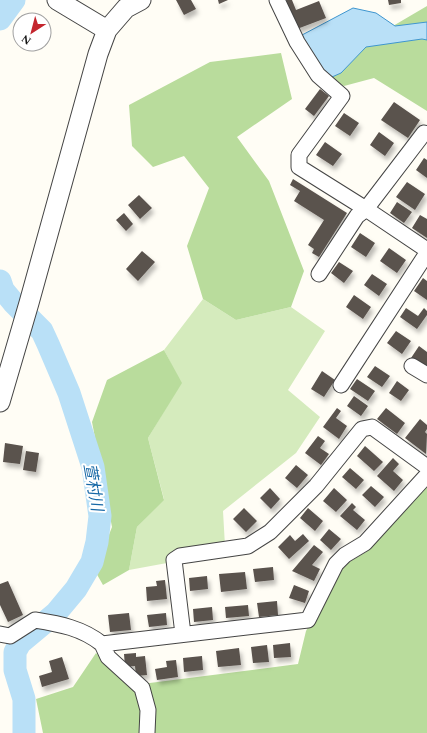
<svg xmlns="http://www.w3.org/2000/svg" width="427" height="733" font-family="Spectral,'Noto Sans JP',serif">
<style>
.green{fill:#d5ebbd}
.forest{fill:#b9dc9c}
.water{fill:#b9e0f7;stroke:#3f96cf}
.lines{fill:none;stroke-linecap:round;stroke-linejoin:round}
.river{stroke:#b9e0f7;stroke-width:23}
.building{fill:#5a524d;filter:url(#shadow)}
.minor-casing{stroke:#444;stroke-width:17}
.tertiary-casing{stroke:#444;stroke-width:21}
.minor{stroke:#fff;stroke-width:15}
.tertiary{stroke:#fff;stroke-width:19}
.labels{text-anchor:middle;stroke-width:4;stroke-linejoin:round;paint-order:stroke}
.water-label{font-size:16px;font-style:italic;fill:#1768a6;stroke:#fff}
</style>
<defs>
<filter id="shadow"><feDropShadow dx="2.5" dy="4.5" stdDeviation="2" flood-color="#0004"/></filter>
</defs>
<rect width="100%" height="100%" fill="#fffdf5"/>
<path class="green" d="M203 299 236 320 291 307 325 331 288 390 320 417 296 453 223 511 225 546 167 563 129 570 137 527 164 499 148 438 181 383 164 350Z"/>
<path class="forest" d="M427 6V111L374 78 344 86 318 70Z
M281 53 292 99 237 137 269 181 304 271 291 307 236 320 203 299 187 246 209 188 184 156 153 167 132 146 129 105 210 62Z
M164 350 182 383 148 438 164 500 137 527 129 570 103 585 95 571 112 527 92 422 107 380Z
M427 486V733H43L36 699 73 687 96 653 134 685 298 664 306 631 339 568 366 552Z"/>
<path class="water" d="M353 8 376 13 395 26 427 22V40L422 39 366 47 341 73 332 77 316 63 302 35Z"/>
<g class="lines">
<path class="river" d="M0 19 14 0
M0 281 3 290 13 302 42 331 48 344 69 393 93 467 100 516 97 542 92 562 76 589 56 613 20 643 15 652V670L24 699V733"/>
</g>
<path class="building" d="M176 0H191L196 9 184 15Z
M218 0H228L219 4Z
M286 0H292L296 10 319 1 326 18 297 29Z
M388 0H401V3L389 5Z
M320 89 329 96 314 116 305 109Z
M394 102 420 120 408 138 381 120Z
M344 113 359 123 350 136 335 126Z
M379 132 394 143 385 156 370 145Z
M325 142 342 154 333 166 316 155Z
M424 158 427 160V178L416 170Z
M293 179 347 213 319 257 312 253 314 249 308 245 324 220 294 201 300 191 290 185Z
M407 182 425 194 415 210 396 197Z
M139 195 152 208 140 219 128 205Z
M397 202 412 212 404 223 390 213Z
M124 213 133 224 126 231 116 220Z
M420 215 427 219V238L412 228Z
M360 233 375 243 366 257 351 247Z
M389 248 406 260 397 273 380 261Z
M142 251 155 262 138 281 126 269Z
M339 262 353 271 344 283 331 273Z
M372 274 387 284 379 296 364 285Z
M423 278 427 281V300L414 291Z
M354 295 371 307 363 319 346 307Z
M406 308 418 316 424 308 427 311V315L417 329 400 317Z
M396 331 411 341 402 354 387 343Z
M419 346 427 352V366L426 368 411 358Z
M375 366 390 376 382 387 367 377Z
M322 371 335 380 324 397 311 389Z
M357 379 375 391 368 401 350 389Z
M397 381 409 390 401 401 389 393Z
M354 396 368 406 361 416 347 406Z
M337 408 341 411 336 418 347 426 339 439 323 427Z
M386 408 405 423 397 434 377 419Z
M420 419 427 425V429L425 432 427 434 426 454 405 438Z
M318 436 325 441 320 448 329 454 321 465 305 453Z
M5 443 23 446 20 464 3 462Z
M365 446 383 462 374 471 357 456Z
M26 451 39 453 36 472 23 470Z
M393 458 399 464 393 471 403 480 394 491 377 476Z
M296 465 308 475 297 488 285 478Z
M350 468 364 480 356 489 342 477Z
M371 486 384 497 375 507 362 495Z
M270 488 280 499 271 509 260 498Z
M334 488 347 500 336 512 323 501Z
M352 503 356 507 353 510 365 520 357 530 340 516Z
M244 508 257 521 246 532 233 519Z
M308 508 323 521 315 531 300 518Z
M329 529 341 539 331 550 320 540Z
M303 534 309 541 289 559 278 547 290 535 295 541Z
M314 545 323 552 312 565 320 569 314 581 292 571Z
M273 567 274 580 255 582 253 569Z
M245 572 247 589 221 592 219 574Z
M207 576 208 589 190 591 189 578Z
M165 580 167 599 147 601 146 587 157 586 156 581Z
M8 581 23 615 8 622 0 605V584Z
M294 585 309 591 305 603 289 598Z
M277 601 278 615 259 617 257 603Z
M248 605 249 616 226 618 225 607Z
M212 607 213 620 194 622 193 609Z
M129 613 131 630 110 632 108 615Z
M166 613 167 625 149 627 147 615Z
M290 643 291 657 274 658 273 645Z
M267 645 269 662 253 663 251 647Z
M239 648 241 665 218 667 216 651Z
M136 653V657L145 656 147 675 136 676 135 666 125 667 124 654Z
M202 656 203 670 184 672 183 658Z
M62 657 69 679 42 687 39 676 52 672 49 661Z
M176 660 178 677 157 680 155 669 167 667 166 661Z"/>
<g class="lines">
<defs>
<path id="minor" d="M277 0 297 42 318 75 342 96 299 155V167L366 209 427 250
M319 274 357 216 366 209 424 133
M412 366 427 375
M341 385 427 253
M0 634 10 636 35 620C60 624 82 628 102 644L308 620 336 564 345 555 365 543 427 475
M183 634 174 560 180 556 248 546 270 532 316 486 362 429 372 427 427 467
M102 644 108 657 142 688 148 710 147 733"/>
<path id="tertiary" d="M57 0 107 30
M0 402 29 303 98 54 107 30 126 8 141 0"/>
</defs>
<use href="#minor" class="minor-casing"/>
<use href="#tertiary" class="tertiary-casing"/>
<use href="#minor" class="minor"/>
<use href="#tertiary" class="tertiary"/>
</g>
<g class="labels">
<g class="water-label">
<text transform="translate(94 487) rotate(80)" y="6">萱村川</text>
</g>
</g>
<g transform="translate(32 32) rotate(216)"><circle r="19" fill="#ffffff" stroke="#a0a0a0"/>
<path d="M0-3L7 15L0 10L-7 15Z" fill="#c4262e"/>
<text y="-6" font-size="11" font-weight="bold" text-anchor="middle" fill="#111111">N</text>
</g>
</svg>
